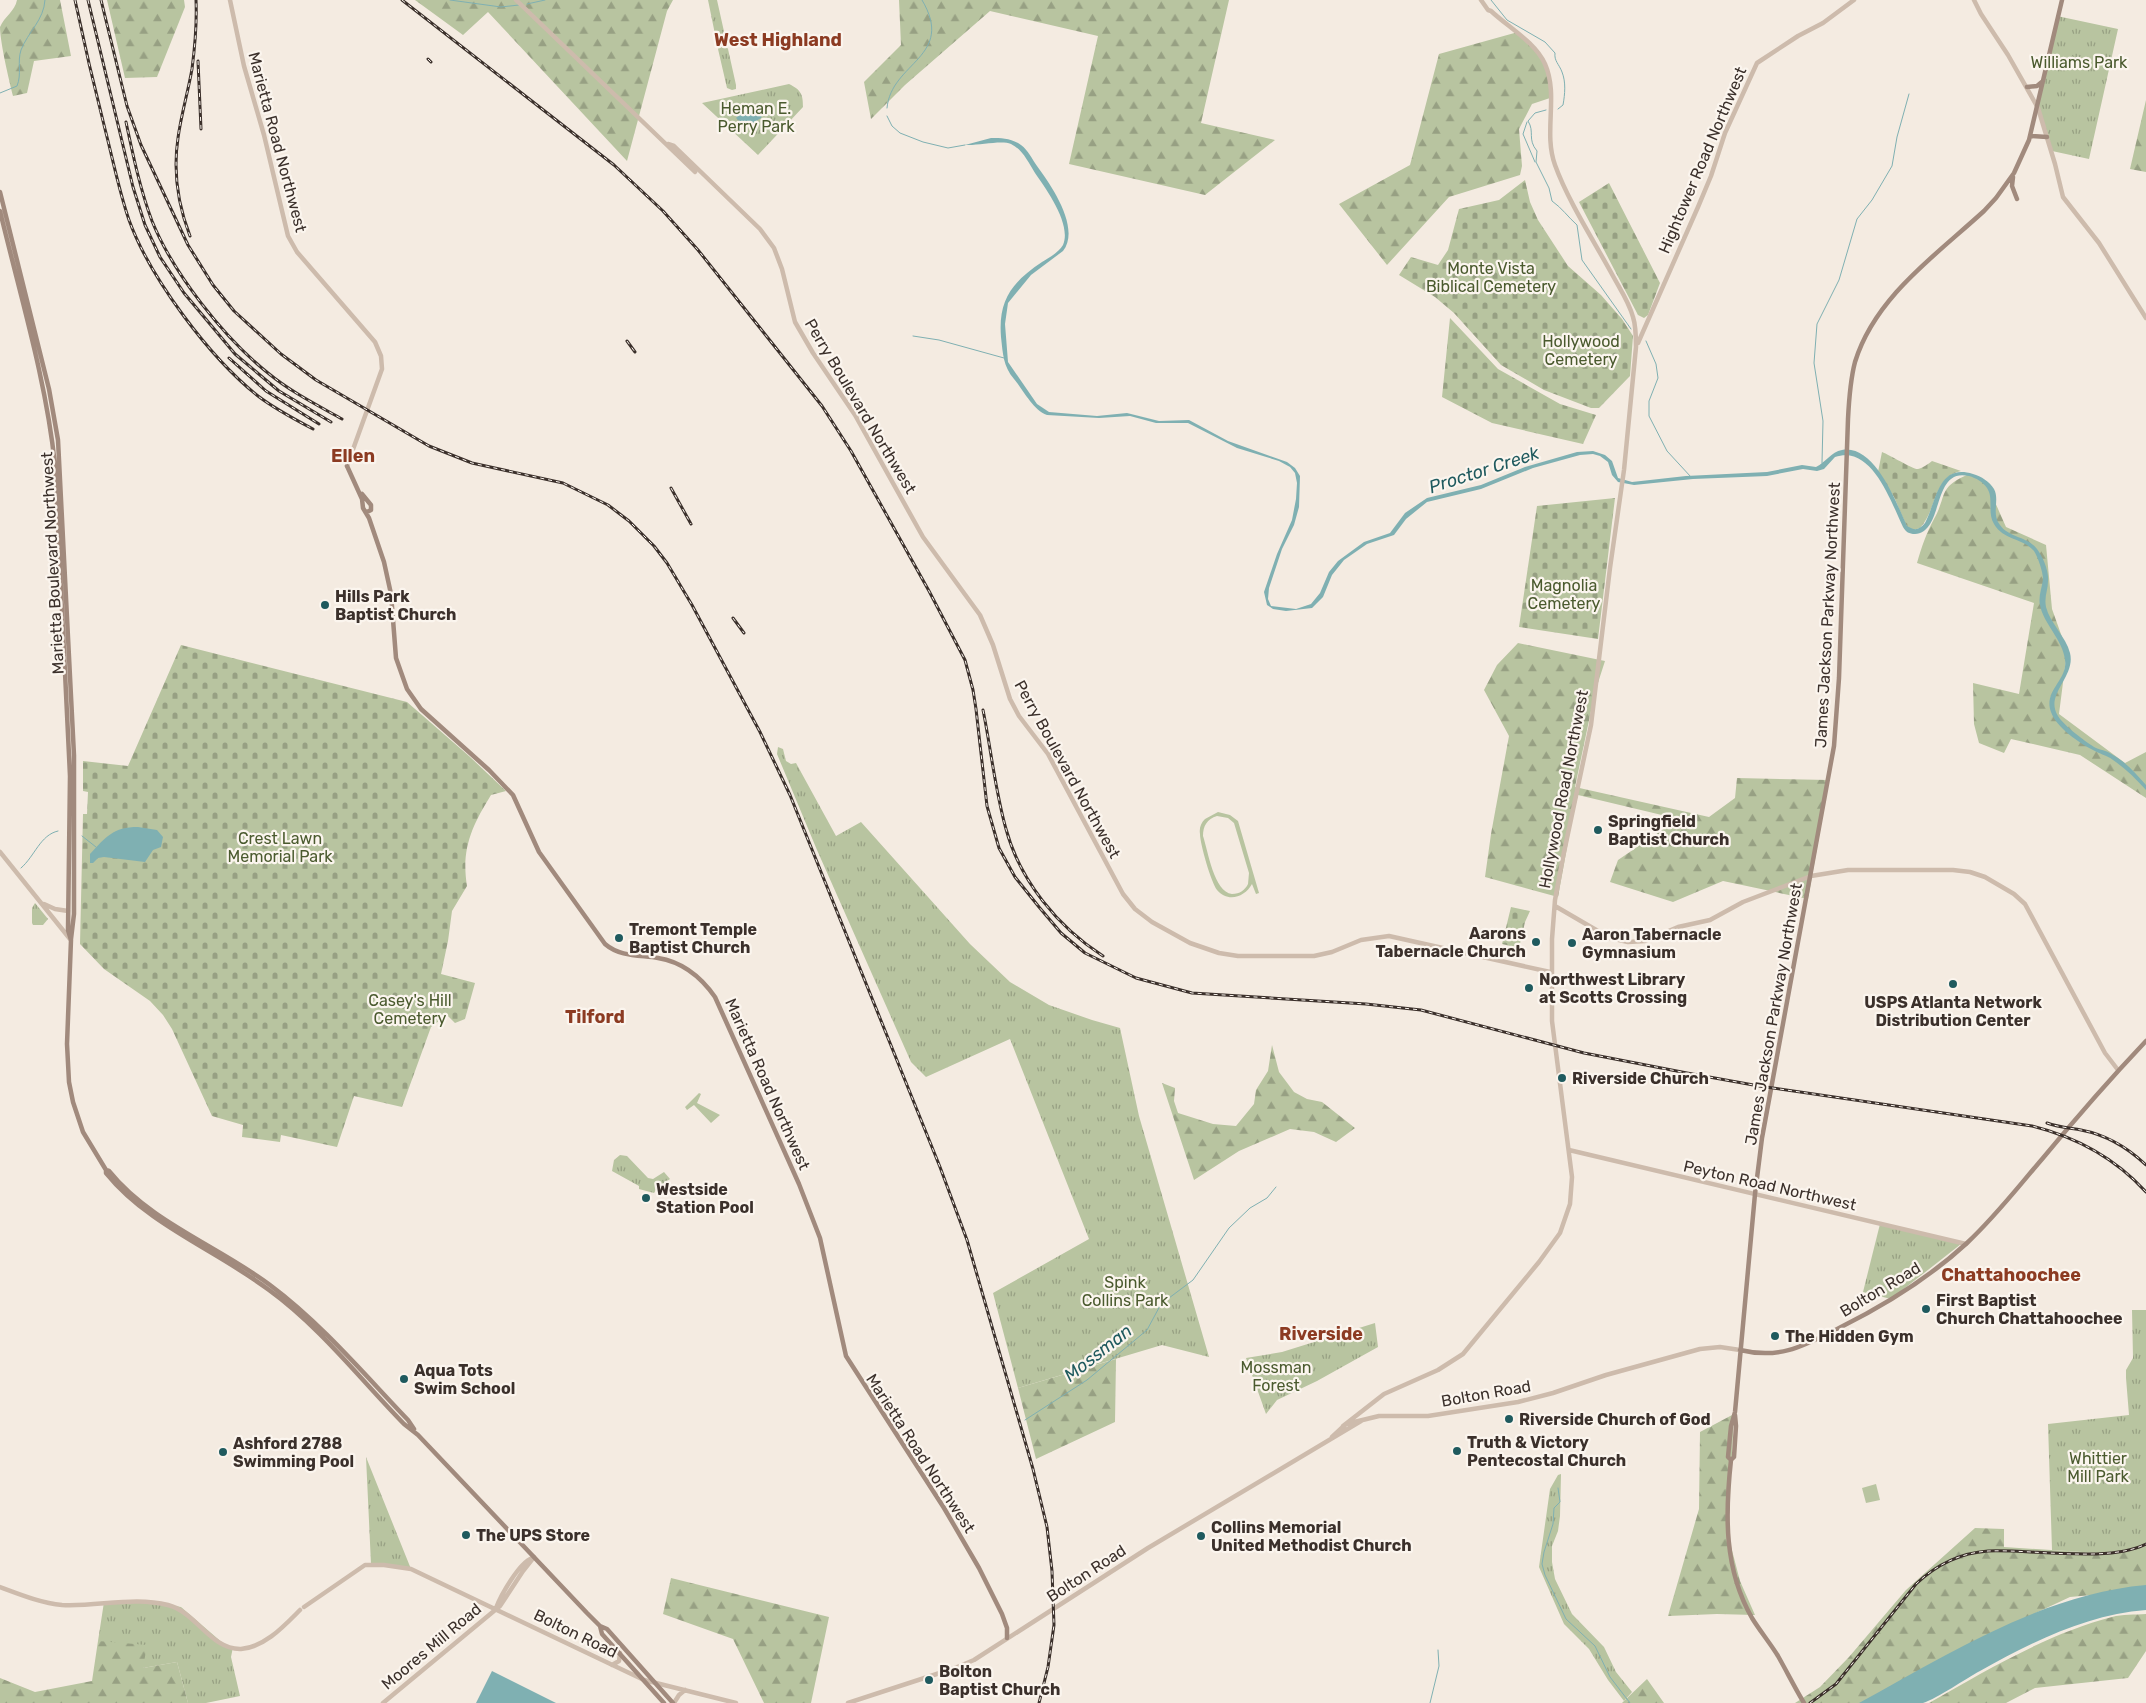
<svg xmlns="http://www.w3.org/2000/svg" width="2146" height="1703" font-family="Rubik,sans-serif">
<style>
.grass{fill:url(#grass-tufts)}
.forest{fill:url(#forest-firs)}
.cemetery{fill:url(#cemetery-stones)}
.garden{fill:#b8c4a0;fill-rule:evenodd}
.water{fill:#7fb0b2}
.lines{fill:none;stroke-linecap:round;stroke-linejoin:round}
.stream{stroke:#7fb0b2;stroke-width:1}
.tertiary{stroke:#cdbbac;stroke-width:4.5}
.secondary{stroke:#a18a7d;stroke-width:4.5}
.rail-casing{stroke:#3b302b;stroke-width:3}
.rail{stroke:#fbf5ee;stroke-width:1;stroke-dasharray:4;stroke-linecap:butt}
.poi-dot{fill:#1f5a5e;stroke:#fbf5ee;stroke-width:2}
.labels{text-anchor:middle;stroke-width:4.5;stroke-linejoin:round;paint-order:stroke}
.park-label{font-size:16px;fill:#4a5a2e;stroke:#fbf5ee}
.street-label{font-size:16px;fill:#3b302b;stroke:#fbf5ee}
.poi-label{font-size:16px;font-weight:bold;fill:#3b302b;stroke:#fbf5ee;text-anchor:start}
.neighbourhood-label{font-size:18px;font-weight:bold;fill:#8c3b22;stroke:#fbf5ee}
.water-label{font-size:18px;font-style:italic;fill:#1f5a5e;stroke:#fbf5ee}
</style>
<defs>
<pattern id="grass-tufts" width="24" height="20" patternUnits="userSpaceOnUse" patternTransform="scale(1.25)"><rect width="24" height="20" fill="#b8c4a0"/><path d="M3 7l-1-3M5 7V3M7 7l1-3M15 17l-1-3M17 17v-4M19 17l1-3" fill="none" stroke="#97a083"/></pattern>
<pattern id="forest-firs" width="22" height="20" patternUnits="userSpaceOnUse" patternTransform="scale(1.25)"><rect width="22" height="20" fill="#b8c4a0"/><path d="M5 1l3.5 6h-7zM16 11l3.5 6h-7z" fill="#97a083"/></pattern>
<pattern id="cemetery-stones" width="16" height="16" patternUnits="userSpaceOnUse" patternTransform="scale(1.25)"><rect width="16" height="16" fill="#b8c4a0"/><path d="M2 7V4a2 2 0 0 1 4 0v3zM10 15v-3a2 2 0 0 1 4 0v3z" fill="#97a083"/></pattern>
</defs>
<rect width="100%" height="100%" fill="#f4ebe1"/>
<path class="grass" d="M708 0H717L725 36 721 41 716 39Z
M2057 16 2118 29 2089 159 2052 151 2038 109Z
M725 44 728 49 736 85V89L732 90 727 88 718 49 720 45Z
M789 84C801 90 803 94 803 107L758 155 702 103Z
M778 747 783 749 786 761 791 764 796 763 836 836 861 822 970 944 1010 982 1049 1005 1092 1020 1120 1028 1139 1116 1209 1357 1162 1345 1018 1388 993 1293 1089 1239 1010 1039 926 1077 911 1062 817 850 777 754Z
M35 903 48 919 43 925H33L32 923V908Z
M620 1155 627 1156 648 1178 653 1179 664 1172 670 1179 657 1188 654 1193 639 1189V1186L612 1171 614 1160Z
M1880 1224 1961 1244 1891 1299 1863 1292Z
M2132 1310H2146V1546L2112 1554 2052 1550 2048 1424 2129 1415 2126 1378V1370L2133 1358Z
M1375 1323 1378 1347 1317 1381 1277 1400 1266 1414 1246 1358 1282 1352Z
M366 1457 411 1569 371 1564Z
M1561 1474 1560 1516 1558 1531 1552 1546V1562L1555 1579 1572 1614 1604 1647 1616 1672 1632 1692 1624 1701 1608 1680 1589 1649 1564 1624 1539 1567 1550 1489 1558 1475Z
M104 1602H153L181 1607 225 1645 233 1647 231 1657 240 1696 206 1703H188L177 1662 143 1668 98 1641Z"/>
<path class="forest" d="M17 0H60L71 56 34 61 27 93 13 96C9 80 0 42 0 27 4 17 15 11 17 0Z
M107 0H184L185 7 157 77 125 78Z
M415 0H673L667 11 627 161 488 12 463 35Z
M899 0H1229L1201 123 1275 140 1205 195 1069 164 1098 36 990 11 905 85 871 119 864 82 901 45Z
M1518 32 1541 55 1548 75 1550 98 1532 104 1519 129 1522 166 1520 175 1449 197 1387 265 1339 204 1410 165 1439 54Z
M2146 100V172L2130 169Z
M1969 474 1987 484 2006 527 2046 545 2052 609 2067 651 2059 714 2125 763 2146 752V798L2080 755 2011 739 2004 753 1979 743 1974 724 1973 683 2019 694 2034 603 1917 563C1922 546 1926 534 1934 519 1948 494 1937 488 1969 474Z
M1518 643 1605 661 1595 692 1575 787 1709 817 1735 798 1737 778 1829 780 1808 899 1723 881 1673 902 1610 882 1618 860 1674 822 1666 816 1578 795 1572 820 1558 897 1485 877 1491 834 1509 736 1484 690 1497 665Z
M1272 1045 1279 1072 1294 1092 1307 1099 1322 1102 1355 1128 1336 1142 1314 1132 1290 1129 1239 1151 1194 1180 1162 1083 1175 1088 1174 1101 1178 1113 1213 1124 1236 1126 1254 1104 1256 1090 1268 1071Z
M1116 1359 1115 1422 1036 1459 1018 1388Z
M1734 1414 1728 1535 1740 1581 1755 1615 1717 1614 1668 1616 1699 1509 1700 1432Z
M1975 1528 2004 1529V1547L2112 1554 2146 1546V1590L2070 1597 1957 1650 1919 1675 1867 1703H1795L1820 1687 1849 1657 1906 1590Z
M671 1578 829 1617 811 1703H764L733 1639 663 1614Z
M2146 1614V1651L2128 1678 2035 1688 2006 1703H1929C1985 1671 2049 1633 2112 1617 2122 1614 2135 1615 2146 1614Z
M98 1641 147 1645 143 1668 177 1662 188 1703H0V1678L35 1692 92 1681Z
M1647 1679 1664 1703H1622L1624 1701Z"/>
<path class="cemetery" d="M1525 180 1530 202 1538 220 1568 266 1601 295 1622 319 1633 336 1630 376 1599 408H1591L1544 390 1501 365 1454 313 1435 297 1399 275 1411 257 1438 265 1448 250 1459 209 1499 200Z
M1609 183 1660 283 1648 315 1644 318 1638 315 1579 202Z
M1450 318 1498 369 1560 404 1596 415 1583 444 1492 423 1442 397Z
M1882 452C1890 455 1914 470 1918 469 1923 468 1928 464 1932 461L1961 471C1933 477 1937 510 1920 528L1914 530 1907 527 1894 497 1878 472Z
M1615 498 1598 639 1519 627 1537 506Z
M181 645 407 702 469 756 506 791 491 795C472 826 461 849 467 886L452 911 448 941 441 974 475 983 465 1019 455 1023 447 1015 431 1027 402 1107 354 1096 337 1147 281 1135 280 1142 242 1137 243 1125 212 1116 172 1029 163 1015 150 1001 104 969 80 944 83 814H87L88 792 83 791V761L128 766Z
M1511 907 1530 911 1525 922 1519 948 1502 944Z"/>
<path class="garden" d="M1218 812 1230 815 1238 821 1259 893 1256 894 1252 884C1245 897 1228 903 1217 890 1211 882 1200 844 1200 834 1199 828 1201 823 1205 819ZM1217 816 1228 818 1234 823 1249 873 1248 884C1245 890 1240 894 1232 894 1214 892 1208 851 1203 836 1203 826 1207 819 1217 816Z
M699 1093 701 1094 697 1103 720 1115 711 1123 694 1105 687 1110 685 1107Z
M1876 1484 1880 1500 1866 1503 1862 1488Z"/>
<path class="water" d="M756 111 762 115 761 118 746 127 736 118 740 114Z
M991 138C1002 138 1011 138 1021 145 1028 150 1032 159 1037 166 1051 185 1081 228 1063 251L1031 275 1008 303 1005 324 1008 362 1037 404 1049 412 1097 416 1127 413 1159 421 1189 420 1228 441 1287 462 1295 468 1300 476 1299 507 1294 525 1282 549 1269 588 1268 599 1271 606 1296 609 1311 604 1320 593 1329 572 1338 561 1364 542 1390 533 1405 513 1427 498 1481 485 1525 467 1577 452 1593 451 1605 455 1612 461 1618 478 1632 482 1686 476 1767 472 1802 465 1816 467C1826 462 1831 452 1842 450 1875 444 1897 504 1907 526 1915 531 1919 530 1925 523 1937 500 1938 463 1973 474 1981 476 1990 482 1994 489 2000 500 1991 514 2000 525 2009 538 2027 536 2037 549 2043 557 2049 571 2048 581 2048 590 2044 597 2046 607 2050 623 2066 637 2070 653 2076 677 2044 694 2058 716 2063 725 2087 743 2096 748 2101 750 2108 751 2113 755 2126 762 2136 774 2146 785V790C2136 779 2125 768 2113 760 2107 755 2099 754 2093 750 2079 743 2056 727 2051 712 2043 691 2068 680 2065 660 2063 640 2043 623 2040 605 2038 597 2042 588 2043 579 2043 572 2038 557 2034 551 2023 538 2003 540 1994 524 1987 513 1994 498 1987 488 1983 482 1976 478 1969 476 1931 467 1945 532 1915 534 1909 534 1906 532 1903 527 1891 502 1872 444 1835 457L1824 469 1817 471 1803 469 1767 476 1693 479 1634 485 1618 482 1612 475 1608 462 1600 456 1593 454 1580 455 1533 468 1481 489 1427 502 1406 519 1394 535 1367 544 1344 560 1332 575 1323 597 1312 608 1286 611 1273 609 1267 605 1264 592 1277 554 1292 520 1296 499 1297 483 1295 473 1290 467 1279 461 1237 448 1188 423H1156L1130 416 1099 418 1047 415C1033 410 1024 391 1014 379 1003 366 1003 354 1001 337 998 300 1012 282 1042 262 1049 258 1059 252 1063 245 1072 224 1046 189 1035 173 1028 162 1023 150 1011 144 1001 140 978 146 965 145Z
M138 827 157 830 163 837 161 847 153 850 145 862 104 857 98 858 93 863H90V854C106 837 113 827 138 827Z
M2146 1585V1610C2088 1614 2030 1643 1980 1671 1965 1679 1938 1698 1923 1703 1913 1703 1873 1703 1859 1703 1948 1654 2043 1594 2146 1585Z
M492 1671 556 1703H476Z"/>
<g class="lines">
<path class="stream" d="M450 0 501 7 519 5
M1491 0 1507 20 1545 42 1555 53C1554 61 1559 64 1562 72 1566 82 1565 94 1563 105L1558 109
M527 4 545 0
M0 93 17 86C22 74 17 62 21 50 28 32 44 20 45 0
M887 108C891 62 956 57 922 0
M1546 110 1535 113 1528 121C1535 132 1527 139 1537 151L1536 162 1549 188 1552 201C1562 208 1568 217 1577 225L1582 260 1631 329
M887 116 892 126 900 133 923 142 948 148 965 145
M1527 122 1523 134 1535 162
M913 336 939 340 1004 358
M1646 341 1656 364 1658 378 1649 401V416L1667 451 1691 477
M1822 463 1823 421 1814 363 1817 324 1839 280 1857 219 1872 200 1892 166 1897 137 1909 94
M82 836 96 847
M21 868C35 856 40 835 58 831
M1025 1420 1087 1380 1147 1330 1161 1304 1193 1280 1229 1228 1250 1208 1267 1198 1276 1187
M1558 1488 1560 1502 1554 1508 1553 1524 1544 1552 1542 1564 1545 1575 1566 1619 1595 1646 1610 1677 1630 1703
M1430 1703 1439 1666 1438 1650"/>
<path class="tertiary" d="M230 0 244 66 264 135 288 236 297 252 375 342 381 356 382 369 347 466
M516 0 695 172
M1974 0 1981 14 2008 55 2038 108 2055 164 2063 197 2099 243 2146 318
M668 144 674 146 760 229 774 248 782 269 795 322 813 353 855 415 923 537 980 615 993 645 1010 699 1019 716 1048 754 1123 894 1135 909 1152 922 1190 943 1219 953 1238 956H1314L1332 952 1361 940 1389 936 1550 972
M1638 343 1698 207 1711 176 1725 133 1757 63 1798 36 1823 23 1854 0
M0 852 70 939
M44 904 55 909 68 911
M1555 906 1610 938 1628 942 1645 941 1678 927 1710 920 1743 902 1811 876 1848 870H1953L1970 872 1985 877 2014 894 2025 904 2105 1053 2118 1070
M1569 1150 1966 1244
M1343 1426 1384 1394 1438 1370 1463 1354 1539 1262 1560 1233 1570 1204 1572 1177 1552 1021V939L1555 900 1563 857 1591 725 1610 568 1624 470 1636 347C1636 337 1636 326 1633 317 1629 302 1620 289 1613 276 1594 241 1568 201 1555 165 1543 132 1559 96 1545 64 1535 42 1508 27 1491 11L1488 10 1481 0
M1332 1437 1346 1424 1379 1416H1428L1518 1402 1553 1393 1606 1375 1700 1349 1720 1347 1740 1350
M0 1587C19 1594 41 1603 62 1605 97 1607 134 1596 168 1605 196 1612 211 1650 241 1649 265 1647 284 1626 300 1610
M304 1607 365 1565H384L411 1569 644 1680 736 1703
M496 1608C501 1595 519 1563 532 1558
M612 1665 619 1661 620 1653
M383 1703 500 1606 523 1571 534 1557
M674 1703 679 1695 685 1690
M848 1703 955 1668 974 1660 1148 1548 1361 1421"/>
<path class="secondary" d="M2027 87 2037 86 2043 81
M2030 136 2047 137
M2013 177 2012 186 2017 199
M0 192 49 389 58 440 74 755V914L71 939
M0 211C20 295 46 379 55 465L70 776 68 930 71 940 67 1044 69 1082 73 1102 83 1132 106 1170V1173C148 1225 216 1250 269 1290 320 1327 360 1379 404 1424L418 1435 587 1613 600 1626 602 1634 664 1703
M347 466 362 499 363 508 369 518 384 562 391 594 396 658 407 689 421 709 489 770 513 795 539 852 605 944C620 957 640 955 658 958 683 962 701 977 715 997L799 1184 820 1238 846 1356 944 1508 979 1568 1002 1614 1007 1628V1638
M362 494 371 505V510L367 512
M106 1170 109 1171C150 1222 218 1246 270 1285 321 1323 364 1374 408 1420L414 1429
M1740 1350C1781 1360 1805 1345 1841 1327 1887 1304 1929 1278 1967 1243 1995 1217 2018 1187 2043 1158 2076 1118 2110 1079 2146 1041
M1735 1415 1736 1426 1734 1457 1731 1460C1725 1515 1724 1569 1752 1618 1760 1631 1770 1643 1778 1656 1787 1672 1795 1688 1804 1703
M1731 1460 1728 1457 1731 1426 1735 1412 1755 1194 1762 1138 1834 746 1839 678 1848 419C1849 399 1850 381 1855 362 1875 297 1936 255 1984 211L1996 198 2014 173 2029 140 2062 0
M600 1626 607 1629 673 1703"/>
<defs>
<path id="rail" d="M75 0C84 43 94 86 105 129 113 160 119 191 129 220 150 278 210 358 258 396 275 409 294 419 313 429
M88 0 133 187 145 225 160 257 184 293 235 354 279 391 331 422
M101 0 127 106 141 145 188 245 213 285 234 311 281 354 316 380 429 446 472 463 563 483 608 505 629 521 654 546 667 563 692 605 760 732 790 795 940 1167 967 1240 1033 1469 1047 1527 1052 1571 1054 1625 1048 1667 1039 1703
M402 0 614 165 663 211 698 250 822 406 851 451 929 591 965 660 973 690 976 709 987 806 999 848 1015 877 1039 907 1061 933 1085 953 1136 978 1192 993 1366 1004 1421 1010 1584 1053 1687 1073 1759 1086 2032 1126C2076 1137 2115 1158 2146 1192
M428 59 431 62
M198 61 201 129
M126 122C133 155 140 189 152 221 173 273 224 338 268 373 291 392 317 405 342 419
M190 236C178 205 173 171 178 138 181 115 188 92 192 69 195 46 197 23 196 0
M627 341 635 352
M229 358 266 391 319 424
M671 488 691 524
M733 618 744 633
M983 710C991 749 995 790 1006 829 1020 881 1058 927 1103 956
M2047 1123C2058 1127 2070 1128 2081 1130 2107 1135 2127 1147 2146 1165
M1810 1703 1836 1684 1916 1584C1936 1565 1960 1553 1988 1551 2032 1549 2108 1563 2146 1544"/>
</defs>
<use href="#rail" class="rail-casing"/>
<use href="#rail" class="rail"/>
</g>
<g class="poi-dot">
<circle cx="325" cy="605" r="5"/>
<circle cx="1598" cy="830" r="5"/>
<circle cx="619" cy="938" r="5"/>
<circle cx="1536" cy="942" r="5"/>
<circle cx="1572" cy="943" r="5"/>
<circle cx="1953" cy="984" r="5"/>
<circle cx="1529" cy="988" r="5"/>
<circle cx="1562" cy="1078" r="5"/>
<circle cx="646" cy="1198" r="5"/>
<circle cx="1926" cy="1309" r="5"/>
<circle cx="1775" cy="1336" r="5"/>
<circle cx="404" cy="1379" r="5"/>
<circle cx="1509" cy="1419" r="5"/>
<circle cx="1457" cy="1451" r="5"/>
<circle cx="223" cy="1452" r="5"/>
<circle cx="466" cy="1535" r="5"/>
<circle cx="1201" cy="1536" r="5"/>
<circle cx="929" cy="1680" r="5"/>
</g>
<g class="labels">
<g class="park-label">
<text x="2079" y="68">Williams Park</text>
<text x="756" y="114">Heman E.<tspan x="756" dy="18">Perry Park</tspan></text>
<text x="1491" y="274">Monte Vista<tspan x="1491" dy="18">Biblical Cemetery</tspan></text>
<text x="1581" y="347">Hollywood<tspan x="1581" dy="18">Cemetery</tspan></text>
<text x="1564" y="591">Magnolia<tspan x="1564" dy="18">Cemetery</tspan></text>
<text x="280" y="844">Crest Lawn<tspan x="280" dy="18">Memorial Park</tspan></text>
<text x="410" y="1006">Casey's Hill<tspan x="410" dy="18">Cemetery</tspan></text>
<text x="1125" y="1288">Spink<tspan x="1125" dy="18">Collins Park</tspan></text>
<text x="1276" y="1373">Mossman<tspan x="1276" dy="18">Forest</tspan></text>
<text x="2098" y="1464">Whittier<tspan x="2098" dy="18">Mill Park</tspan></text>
</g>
<g class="street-label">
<text transform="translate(278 142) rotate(75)" y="6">Marietta Road Northwest</text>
<text transform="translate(1702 160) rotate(-67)" y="6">Hightower Road Northwest</text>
<text transform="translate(861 406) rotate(59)" y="6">Perry Boulevard Northwest</text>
<text transform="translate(52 563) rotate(-93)" y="6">Marietta Boulevard Northwest</text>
<text transform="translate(1827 615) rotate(-87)" y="6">James Jackson Parkway Northwest</text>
<text transform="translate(1068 769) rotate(61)" y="6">Perry Boulevard Northwest</text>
<text transform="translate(1563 789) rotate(-79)" y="6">Hollywood Road Northwest</text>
<text transform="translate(1773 1014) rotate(-80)" y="6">James Jackson Parkway Northwest</text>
<text transform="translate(768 1084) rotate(66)" y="6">Marietta Road Northwest</text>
<text transform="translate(1770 1185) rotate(13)" y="6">Peyton Road Northwest</text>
<text transform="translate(1880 1289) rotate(-31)" y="6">Bolton Road</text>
<text transform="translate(1486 1393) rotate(-10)" y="6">Bolton Road</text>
<text transform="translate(921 1453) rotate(57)" y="6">Marietta Road Northwest</text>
<text transform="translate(1086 1573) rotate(-33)" y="6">Bolton Road</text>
<text transform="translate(576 1633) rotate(26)" y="6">Bolton Road</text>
<text transform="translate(431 1646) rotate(-40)" y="6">Moores Mill Road</text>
</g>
<g class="poi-label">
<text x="335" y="602">Hills Park<tspan x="335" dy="18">Baptist Church</tspan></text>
<text x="1608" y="827">Springfield<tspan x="1608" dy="18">Baptist Church</tspan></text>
<text x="629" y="935">Tremont Temple<tspan x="629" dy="18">Baptist Church</tspan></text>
<text x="1526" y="939" text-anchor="end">Aarons<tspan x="1526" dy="18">Tabernacle Church</tspan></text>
<text x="1582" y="940">Aaron Tabernacle<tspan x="1582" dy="18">Gymnasium</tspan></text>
<text x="1539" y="985">Northwest Library<tspan x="1539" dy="18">at Scotts Crossing</tspan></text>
<text x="1953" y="1008" text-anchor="middle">USPS Atlanta Network<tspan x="1953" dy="18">Distribution Center</tspan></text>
<text x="1572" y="1084">Riverside Church</text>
<text x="656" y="1195">Westside<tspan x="656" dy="18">Station Pool</tspan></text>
<text x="1936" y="1306">First Baptist<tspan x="1936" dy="18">Church Chattahoochee</tspan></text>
<text x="1785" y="1342">The Hidden Gym</text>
<text x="414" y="1376">Aqua Tots<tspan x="414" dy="18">Swim School</tspan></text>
<text x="1519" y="1425">Riverside Church of God</text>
<text x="1467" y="1448">Truth &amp; Victory<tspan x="1467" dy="18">Pentecostal Church</tspan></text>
<text x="233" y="1449">Ashford 2788<tspan x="233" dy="18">Swimming Pool</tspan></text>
<text x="1211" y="1533">Collins Memorial<tspan x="1211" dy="18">United Methodist Church</tspan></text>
<text x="476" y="1541">The UPS Store</text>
<text x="939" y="1677">Bolton<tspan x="939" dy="18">Baptist Church</tspan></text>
</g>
<g class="neighbourhood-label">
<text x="778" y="46">West Highland</text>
<text x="353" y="462">Ellen</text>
<text x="595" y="1023">Tilford</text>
<text x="2011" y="1281">Chattahoochee</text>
<text x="1321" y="1340">Riverside</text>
</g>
<g class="water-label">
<text transform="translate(1484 470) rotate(-18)" y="6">Proctor Creek</text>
<text transform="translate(1098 1353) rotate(-38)" y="6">Mossman</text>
</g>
</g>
</svg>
